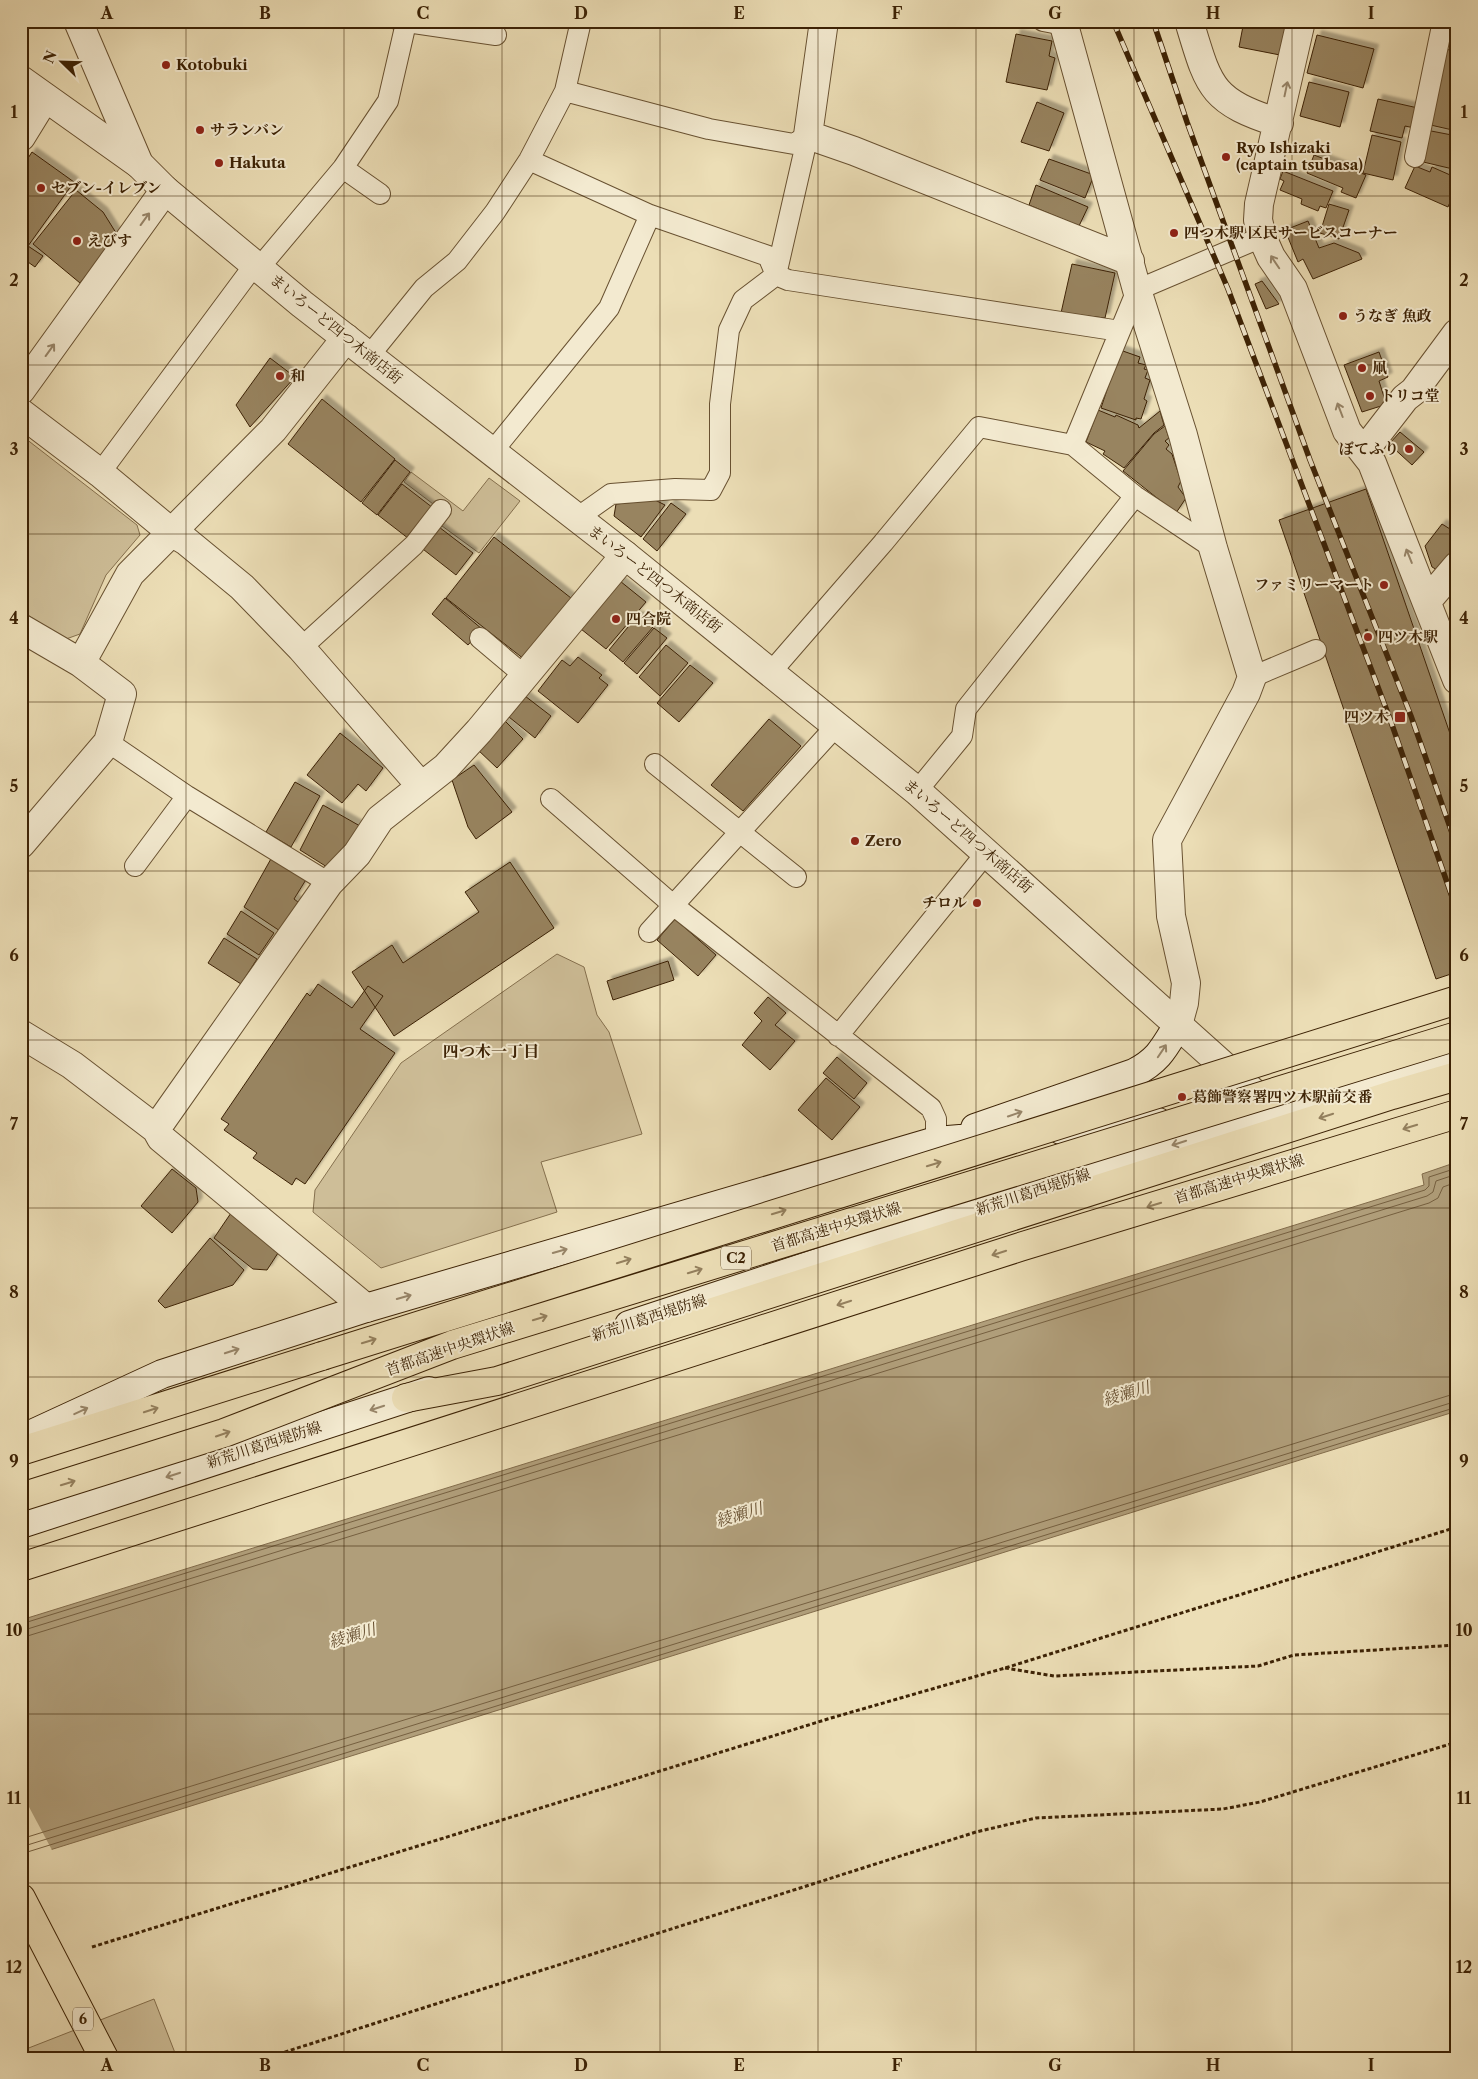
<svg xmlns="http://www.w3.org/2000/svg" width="1478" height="2079" font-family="'Libre Caslon Text','Noto Serif JP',serif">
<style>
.green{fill:#cebe98;stroke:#85704e}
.water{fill:#b09e7a;stroke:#826c4b}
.pier{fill:#ecdeb6}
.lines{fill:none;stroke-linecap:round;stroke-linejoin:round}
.shore{stroke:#766040;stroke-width:1}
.building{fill:#988461;stroke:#3c2205;filter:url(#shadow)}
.service-casing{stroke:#685131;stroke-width:22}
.minor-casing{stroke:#685131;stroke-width:30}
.tertiary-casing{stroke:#685131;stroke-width:30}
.secondary-casing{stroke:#3c2205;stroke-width:30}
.trunk-casing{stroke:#3c2205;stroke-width:30}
.motorway-casing{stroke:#3c2205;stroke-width:30}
.path{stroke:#3c2205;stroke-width:3;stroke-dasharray:4 2.5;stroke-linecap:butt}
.service{stroke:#f3ead0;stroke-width:20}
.minor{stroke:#f3ead0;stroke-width:28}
.tertiary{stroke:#f3ead0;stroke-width:28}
.secondary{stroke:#f3ead0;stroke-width:28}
.trunk{stroke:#ecdeb6;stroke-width:28}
.motorway{stroke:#ecdeb6;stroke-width:28}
.rail-casing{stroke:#3c2205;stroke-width:5.5}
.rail{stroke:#f3ead0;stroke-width:4;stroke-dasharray:11;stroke-linecap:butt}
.motorway-bridge-casing{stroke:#3c2205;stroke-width:30;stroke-linecap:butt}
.motorway-bridge{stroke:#ecdeb6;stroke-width:28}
.oneway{stroke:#98866a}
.oneway2{stroke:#94805e}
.grid{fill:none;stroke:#3c2205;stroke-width:1;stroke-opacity:0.55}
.poi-dot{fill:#8f2418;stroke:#f3ead0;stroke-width:2}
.labels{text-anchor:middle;stroke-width:4;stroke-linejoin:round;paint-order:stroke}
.shield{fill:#f3ead0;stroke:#735e42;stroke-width:1}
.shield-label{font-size:14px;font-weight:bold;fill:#3c2205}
.poi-label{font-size:15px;font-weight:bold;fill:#3c2205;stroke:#f3ead0;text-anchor:start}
.street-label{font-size:15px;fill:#3c2205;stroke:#f3ead0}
.neighbourhood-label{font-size:16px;font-weight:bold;fill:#3c2205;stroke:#f3ead0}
.water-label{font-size:16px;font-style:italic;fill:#654d2e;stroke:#f3ead0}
.neatline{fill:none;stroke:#3c2205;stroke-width:2}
.grid-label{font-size:16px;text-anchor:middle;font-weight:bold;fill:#3c2205}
</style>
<defs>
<filter id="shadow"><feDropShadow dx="4.5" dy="-4.5" stdDeviation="1" flood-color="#0004"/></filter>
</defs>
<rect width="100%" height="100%" fill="#ecdeb6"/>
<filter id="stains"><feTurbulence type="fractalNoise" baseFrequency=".004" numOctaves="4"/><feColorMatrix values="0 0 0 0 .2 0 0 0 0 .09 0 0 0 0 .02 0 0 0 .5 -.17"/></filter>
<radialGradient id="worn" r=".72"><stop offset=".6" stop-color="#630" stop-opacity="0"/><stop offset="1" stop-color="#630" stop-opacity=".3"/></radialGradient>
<path class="green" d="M21 435 137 525 140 535 106 575 80 634 66 639 21 611Z
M411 472 463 511 489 478 520 501 479 553 438 523 441 510 404 482Z
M557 954 584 967 597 1015 609 1032 642 1134 541 1162 557 1212 381 1268 313 1212 315 1190 401 1063Z
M154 1999 177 2058H21V2051Z"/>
<path class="water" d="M1457 1162V1411L21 1859V1620L1424 1185 1422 1174Z"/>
<path class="pier" d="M21 1792 53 1852 21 1861Z"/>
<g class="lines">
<path class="shore" d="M21 1624 1425 1190 1429 1186V1177L1457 1168
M21 1631 1427 1196 1433 1192 1436 1181 1457 1174
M21 1638 1429 1203 1438 1198 1443 1187 1457 1182
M21 1839 1457 1393
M21 1847 1457 1401
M21 1854 1457 1407"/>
</g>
<path class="building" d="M1244 21H1287L1280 55 1239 47Z
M1449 21H1457V47L1445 44Z
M1016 34 1052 41 1049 56 1055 58 1047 90 1006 82Z
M1317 35 1374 49 1363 88 1307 73Z
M1442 48 1457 52V131L1426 124Z
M1309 82 1349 92 1340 127 1300 116Z
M1378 99 1418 108 1414 128 1405 126 1402 138 1370 131Z
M1037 102 1064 113 1049 151 1021 142Z
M1426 130 1457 136V170L1419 161Z
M1372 135 1401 142 1393 180 1363 173Z
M32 152 74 182 28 246 43 256 35 267 21 257V169Z
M1314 155 1366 175 1356 198 1341 192 1343 188 1307 173Z
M1049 159 1094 175 1085 198 1040 180Z
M1415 166 1430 172 1432 167 1457 178V196L1453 195 1448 207 1405 188Z
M1283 171 1333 191 1326 208 1320 206 1318 211 1301 204 1302 199 1280 190 1284 181 1280 179Z
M1036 185 1088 207 1079 226 1029 205Z
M76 190 103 212 118 236 80 283 33 244Z
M1329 204 1349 210 1339 239 1320 233Z
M1308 221 1319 248 1334 243 1359 253 1362 259 1313 279 1303 259 1298 262 1285 230Z
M1072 264 1115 273 1105 318 1061 313Z
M1262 281 1279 304 1266 309 1255 284Z
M1120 350 1140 357 1138 363 1146 365 1144 369 1148 370 1145 378 1150 380 1144 399 1147 401 1141 419 1136 418V420L1101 408Z
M1379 352 1388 377 1379 381 1385 400 1381 406 1362 412 1344 365Z
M270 358 295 377 250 427 236 405Z
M322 399 395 459 361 502 288 444Z
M1098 410 1115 417 1116 415 1138 425 1139 428 1160 411 1164 425 1154 433 1124 468 1103 454 1105 451 1086 442Z
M1165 426 1169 438 1165 441 1169 445 1166 449 1172 454 1181 481 1178 487 1186 498 1176 513 1123 471 1154 434Z
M1400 432 1424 452 1412 465 1389 444Z
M395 460 410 472 377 515 362 503Z
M402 484 437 511 413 542 378 515Z
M1366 489 1457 754V972L1436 979 1279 520Z
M655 500 665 505 641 537 614 516 616 504Z
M671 503 686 514 657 551 643 539Z
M435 524 473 553 456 575 419 546Z
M1442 524 1450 529 1454 526 1457 528V549L1439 571 1432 567 1425 546Z
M494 537 576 602 529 663 446 598Z
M615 577 646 602 606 649 576 625Z
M445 598 482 629 468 645 432 614Z
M638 615 653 627 623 662 609 650Z
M654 628 667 638 637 674 624 663Z
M666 645 688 663 660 696 639 677Z
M578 657 602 675 599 678 608 685 578 723 538 691 562 660 570 666Z
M690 665 713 683 679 722 657 703Z
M525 696 551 716 535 738 509 717Z
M769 719 801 746 743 811 711 785Z
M504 720 523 739 497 768 477 749Z
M340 733 383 768 366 791 358 784 342 803 307 775Z
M474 765 512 812 476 839 468 827 452 780Z
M295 782 320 796 291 847 266 832Z
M323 805 360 826 336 863 327 867 300 850Z
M272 857 307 878 294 899 298 902 280 931 244 907Z
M510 862 554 928 394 1036 352 972 392 945 403 963 479 912 465 892Z
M241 911 274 933 259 955 227 934Z
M675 919 716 955 698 976 657 940Z
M224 938 257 959 241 984 208 963Z
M668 961 674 980 613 1000 607 981Z
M318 984 352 1008 368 986 383 996 360 1029 395 1053 305 1184 296 1178 292 1185 253 1158 257 1153 224 1130 229 1124 221 1119 307 993 310 996Z
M768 997 786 1013 775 1025 795 1041 770 1070 742 1045 762 1021 754 1013Z
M837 1057 867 1083 854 1099 823 1073Z
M826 1078 860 1107 832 1140 798 1110Z
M172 1169 196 1188 198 1202 172 1233 141 1206Z
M231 1213 278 1253 267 1270 253 1269 214 1238Z
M210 1238 244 1270 233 1285 165 1308 158 1301Z"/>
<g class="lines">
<defs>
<path id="service" d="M400 21 496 35
M1043 21 1064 25
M565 91 709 129 794 144 808 135
M1415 157 1443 21
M529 160 650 215 768 256 776 275 788 280 1120 331
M343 168 380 194
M259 268 343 168 388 101 406 23
M369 356 424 288 457 261 495 212 529 160 565 91 581 21
M1073 445 1137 290 1262 237
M492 452 609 308 650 215
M100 473 255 264
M577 518 611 494 675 489 711 490 720 473V404L729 330 743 300 776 275 808 135
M480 638 526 677
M301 648 414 545 441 510
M771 672 883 543 979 427 1073 445 1135 496 1213 548
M1252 677 1316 650
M108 742 187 796 329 883
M655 764 796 877
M917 791 962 736 966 709 1135 496
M551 799 673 905 931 1108 936 1119V1141
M135 866 187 796
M649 932 837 725
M838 1036 987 852"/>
<path id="minor" d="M824 21 808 135 854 151 1130 261
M1065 21 1064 25 1137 290 1183 435 1213 548 1252 677 1246 693 1167 840 1171 916 1186 983 1184 1003 1178 1025
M1189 21C1209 87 1210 101 1279 123
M1301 21 1259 204 1258 220 1262 237 1271 257 1293 289 1347 431 1372 463 1457 680
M21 80 139 164
M21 137 45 98
M21 390 165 190
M21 413 100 473 171 532 186 541 242 587 301 648 421 786
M1364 451 1405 398 1414 391 1457 333
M1427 601 1457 566
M21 628 81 663 122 694 108 742 21 844
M81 663 130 574 273 430 346 338
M21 1034 72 1065 156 1129 161 1138 366 1308
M156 1129 329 883 357 854 380 819 446 767 479 731 625 555"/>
<path id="tertiary" d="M78 21 139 164 165 190 302 304 625 555 917 791 1274 1111"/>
<path id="secondary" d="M975 1128 1134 1073C1159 1060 1164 1048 1178 1025
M1061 1130 1158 1122
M629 1325 1276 1112 1457 1054
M21 1439 162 1374 366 1308 936 1141 1008 1135
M21 1524 429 1391"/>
<path id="trunk" d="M21 1898 104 2058"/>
<path id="motorway" d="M406 1398 497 1381 1392 1095 1457 1076
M21 1451 322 1356
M21 1567 1020 1247 1457 1114"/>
</defs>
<use href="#service" class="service-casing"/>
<use href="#minor" class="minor-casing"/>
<use href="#tertiary" class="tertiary-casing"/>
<use href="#secondary" class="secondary-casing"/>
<use href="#trunk" class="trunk-casing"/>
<use href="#motorway" class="motorway-casing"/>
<path class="path" d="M1366 629 1370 640
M1005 1668 1054 1676 1258 1666 1294 1655 1457 1645
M92 1947 831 1718 1005 1668 1457 1527
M266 2058 976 1832 1036 1818 1223 1809 1260 1802 1457 1742"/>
<use href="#service" class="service"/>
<use href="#minor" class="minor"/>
<use href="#tertiary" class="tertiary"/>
<use href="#secondary" class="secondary"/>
<use href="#trunk" class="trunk"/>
<use href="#motorway" class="motorway"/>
<defs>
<path id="rail" d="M1113 21 1228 289 1390 719 1457 911
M1153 21 1187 122 1310 460 1411 716 1457 847"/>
</defs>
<use href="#rail" class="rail-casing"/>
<use href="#rail" class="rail"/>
<defs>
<path id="motorway-bridge" d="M322 1356 1457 1000
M21 1497 224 1433 452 1345 1457 1036"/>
</defs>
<use href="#motorway-bridge" class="motorway-bridge-casing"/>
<use href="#motorway-bridge" class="motorway-bridge"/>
</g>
<defs><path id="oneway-shaft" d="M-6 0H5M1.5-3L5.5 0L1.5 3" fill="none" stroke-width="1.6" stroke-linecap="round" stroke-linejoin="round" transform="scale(1.25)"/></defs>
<g class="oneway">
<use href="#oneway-shaft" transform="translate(1286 89) rotate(-78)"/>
<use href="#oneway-shaft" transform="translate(145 219) rotate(-54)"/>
<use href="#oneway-shaft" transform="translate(1275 262) rotate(-124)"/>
<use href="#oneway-shaft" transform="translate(50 350) rotate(-54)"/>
<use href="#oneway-shaft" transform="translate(1340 410) rotate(-111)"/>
<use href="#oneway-shaft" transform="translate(1409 556) rotate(-112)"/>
<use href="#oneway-shaft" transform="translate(1162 1051) rotate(-56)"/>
<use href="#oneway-shaft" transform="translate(1015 1114) rotate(-19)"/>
<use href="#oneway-shaft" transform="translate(1179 1143) rotate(162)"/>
<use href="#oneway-shaft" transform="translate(560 1251) rotate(-16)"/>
<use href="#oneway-shaft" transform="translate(404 1297) rotate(-16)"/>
<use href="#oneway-shaft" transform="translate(232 1351) rotate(-18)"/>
<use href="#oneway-shaft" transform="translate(377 1408) rotate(162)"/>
<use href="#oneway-shaft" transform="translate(81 1411) rotate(-25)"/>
<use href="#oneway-shaft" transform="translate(173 1475) rotate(162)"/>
</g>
<g class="oneway2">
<use href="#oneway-shaft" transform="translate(1326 1116) rotate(162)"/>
<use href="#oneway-shaft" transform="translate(1410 1127) rotate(163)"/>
<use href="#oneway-shaft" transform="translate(934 1164) rotate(-17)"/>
<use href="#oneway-shaft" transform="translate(1154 1205) rotate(163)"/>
<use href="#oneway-shaft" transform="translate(779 1212) rotate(-17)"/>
<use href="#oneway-shaft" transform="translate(999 1253) rotate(162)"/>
<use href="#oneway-shaft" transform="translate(624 1261) rotate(-17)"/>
<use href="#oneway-shaft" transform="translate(695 1271) rotate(-17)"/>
<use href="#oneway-shaft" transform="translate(844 1303) rotate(162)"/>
<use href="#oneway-shaft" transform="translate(540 1318) rotate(-17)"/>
<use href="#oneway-shaft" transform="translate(369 1341) rotate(-17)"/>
<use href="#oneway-shaft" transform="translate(151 1410) rotate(-18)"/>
<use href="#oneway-shaft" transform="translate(223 1434) rotate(-19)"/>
<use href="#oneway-shaft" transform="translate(68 1483) rotate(-17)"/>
</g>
<path class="grid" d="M186 21V2058M344 21V2058M502 21V2058M660 21V2058M818 21V2058M976 21V2058M1134 21V2058M1292 21V2058M21 196H1457M21 365H1457M21 534H1457M21 702H1457M21 871H1457M21 1040H1457M21 1208H1457M21 1377H1457M21 1546H1457M21 1714H1457M21 1883H1457"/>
<g class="poi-dot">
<circle cx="166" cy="65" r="5"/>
<circle cx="200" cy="130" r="5"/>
<circle cx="1226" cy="157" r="5"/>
<circle cx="219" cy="163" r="5"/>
<circle cx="41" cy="188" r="5"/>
<circle cx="1174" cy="233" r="5"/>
<circle cx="77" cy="241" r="5"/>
<circle cx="1343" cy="316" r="5"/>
<circle cx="1362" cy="368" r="5"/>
<circle cx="280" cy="376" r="5"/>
<circle cx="1370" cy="396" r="5"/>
<circle cx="1409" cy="449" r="5"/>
<circle cx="1384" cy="585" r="5"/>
<circle cx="616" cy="619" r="5"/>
<circle cx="1368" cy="637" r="5"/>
<rect x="1394" y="711" width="12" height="12" rx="2.5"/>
<circle cx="855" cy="841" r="5"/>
<circle cx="977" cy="903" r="5"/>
<circle cx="1182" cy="1097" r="5"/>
</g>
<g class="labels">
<g class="shield">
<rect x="721" y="1246.5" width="30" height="23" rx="4"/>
<rect x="73" y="2007.5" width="20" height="23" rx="4"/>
</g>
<g class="shield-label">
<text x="736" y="1263">C2</text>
<text x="83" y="2024">6</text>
</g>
<g class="poi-label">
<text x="176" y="70">Kotobuki</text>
<text x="210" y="135">サランバン</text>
<text x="1236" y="153">Ryo Ishizaki<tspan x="1236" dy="17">(captain tsubasa)</tspan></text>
<text x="229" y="168">Hakuta</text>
<text x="51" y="193">セブン-イレブン</text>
<text x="1184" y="238">四つ木駅 区民サービスコーナー</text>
<text x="87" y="246">えびす</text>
<text x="1353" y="321">うなぎ 魚政</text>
<text x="1372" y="373">凧</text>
<text x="290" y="381">和</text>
<text x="1380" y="401">トリコ堂</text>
<text x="1399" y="454" text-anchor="end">ぼてふり</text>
<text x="1374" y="590" text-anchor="end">ファミリーマート</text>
<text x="626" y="624">四合院</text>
<text x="1378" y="642">四ツ木駅</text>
<text x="1389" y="722" text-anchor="end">四ツ木</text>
<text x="865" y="846">Zero</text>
<text x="967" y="908" text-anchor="end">チロル</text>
<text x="1192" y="1102">葛飾警察署四ツ木駅前交番</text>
</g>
<g class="street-label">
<text transform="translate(336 329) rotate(39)" y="5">まいろーど四つ木商店街</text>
<text transform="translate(655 579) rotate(38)" y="5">まいろーど四つ木商店街</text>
<text transform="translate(968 836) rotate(41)" y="5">まいろーど四つ木商店街</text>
<text transform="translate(1239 1179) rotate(-17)" y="5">首都高速中央環状線</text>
<text transform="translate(1033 1192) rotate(-18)" y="5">新荒川葛西堤防線</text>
<text transform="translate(836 1227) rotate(-17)" y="5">首都高速中央環状線</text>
<text transform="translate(649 1318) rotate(-18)" y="5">新荒川葛西堤防線</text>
<text transform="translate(450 1349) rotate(-19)" y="5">首都高速中央環状線</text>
<text transform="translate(264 1445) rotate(-18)" y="5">新荒川葛西堤防線</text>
</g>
<g class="neighbourhood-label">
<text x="491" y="1057">四つ木一丁目</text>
</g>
<g class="water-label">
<text transform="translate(1126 1393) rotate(-17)" y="6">綾瀬川</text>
<text transform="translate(739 1514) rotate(-17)" y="6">綾瀬川</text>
<text transform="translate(352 1635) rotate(-17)" y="6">綾瀬川</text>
</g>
</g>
<rect width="1478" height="2079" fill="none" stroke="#ecdeb6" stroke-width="55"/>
<g transform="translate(62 62) rotate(293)" stroke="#f3ead0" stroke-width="4" paint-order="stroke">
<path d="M0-4L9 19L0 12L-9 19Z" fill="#3c2205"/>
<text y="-8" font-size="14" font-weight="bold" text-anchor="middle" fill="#3c2205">N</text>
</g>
<rect x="28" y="28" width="1422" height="2024" class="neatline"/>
<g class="grid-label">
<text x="107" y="19">A</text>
<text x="265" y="19">B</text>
<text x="423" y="19">C</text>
<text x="581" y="19">D</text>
<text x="739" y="19">E</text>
<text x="897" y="19">F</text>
<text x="1055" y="19">G</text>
<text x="1213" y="19">H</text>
<text x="1371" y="19">I</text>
<text x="14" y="118">1</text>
<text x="1464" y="118">1</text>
<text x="14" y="286">2</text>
<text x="1464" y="286">2</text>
<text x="14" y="455">3</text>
<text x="1464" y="455">3</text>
<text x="14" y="624">4</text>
<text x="1464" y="624">4</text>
<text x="14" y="792">5</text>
<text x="1464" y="792">5</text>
<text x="14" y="961">6</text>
<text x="1464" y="961">6</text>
<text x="14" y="1130">7</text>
<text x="1464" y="1130">7</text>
<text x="14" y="1298">8</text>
<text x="1464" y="1298">8</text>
<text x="14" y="1467">9</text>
<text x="1464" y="1467">9</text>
<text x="14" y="1636">10</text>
<text x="1464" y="1636">10</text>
<text x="14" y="1804">11</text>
<text x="1464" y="1804">11</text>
<text x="14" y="1973">12</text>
<text x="1464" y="1973">12</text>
<text x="107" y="2071">A</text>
<text x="265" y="2071">B</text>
<text x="423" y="2071">C</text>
<text x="581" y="2071">D</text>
<text x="739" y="2071">E</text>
<text x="897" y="2071">F</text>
<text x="1055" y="2071">G</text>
<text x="1213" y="2071">H</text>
<text x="1371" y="2071">I</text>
</g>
<rect width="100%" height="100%" filter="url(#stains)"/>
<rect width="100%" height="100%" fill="url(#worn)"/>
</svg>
